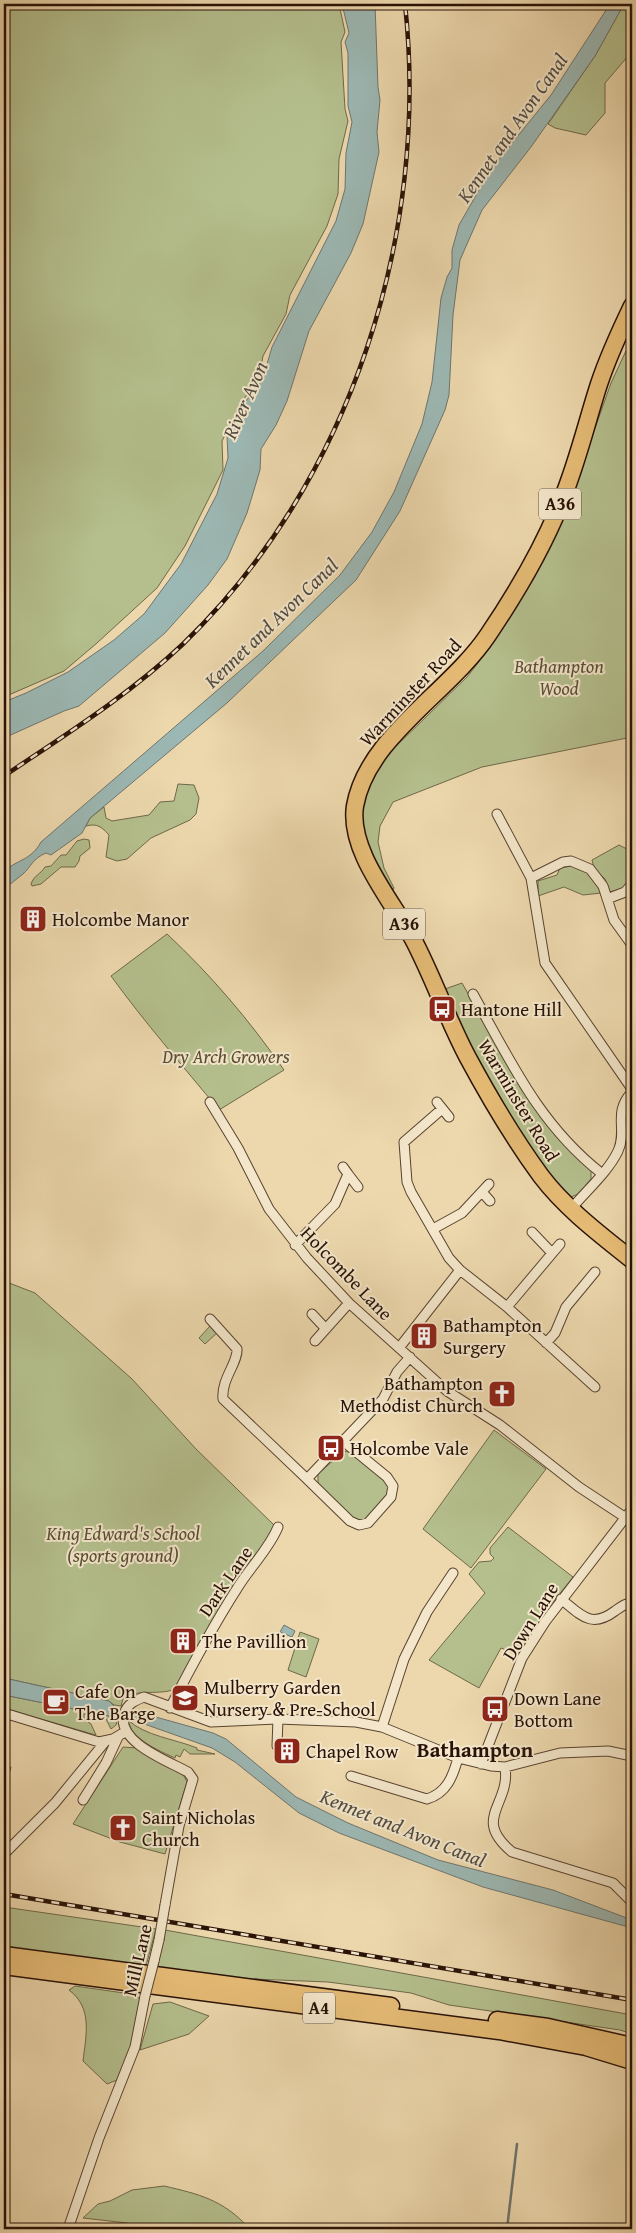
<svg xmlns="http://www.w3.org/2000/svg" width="636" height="2233" font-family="'Gentium Book Plus',serif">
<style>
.green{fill:#b4bf8d;stroke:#6e684a}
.water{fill:#9cb8b4;stroke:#6e756e}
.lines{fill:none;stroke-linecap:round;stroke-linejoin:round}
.stream{stroke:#6e756e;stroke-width:2.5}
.street-casing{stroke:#594330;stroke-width:11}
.highway-casing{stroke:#281106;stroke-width:19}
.street{stroke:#f3e6ca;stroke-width:9}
.highway{stroke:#e6bc76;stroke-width:16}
.rail-casing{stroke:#281106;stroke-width:4.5}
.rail{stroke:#f3e6ca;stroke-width:2.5;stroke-dasharray:8;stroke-linecap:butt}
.street-bridge-casing{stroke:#594330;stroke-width:11;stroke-linecap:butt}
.street-bridge{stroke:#f3e6ca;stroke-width:9}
.labels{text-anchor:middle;stroke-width:4;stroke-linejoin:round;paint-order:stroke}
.shield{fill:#f3e6ca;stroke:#655141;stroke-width:1}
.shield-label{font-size:18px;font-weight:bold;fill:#281106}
.park-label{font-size:19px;font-style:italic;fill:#594e35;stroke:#f3e6ca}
.street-label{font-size:19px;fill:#281106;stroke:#f3e6ca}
.poi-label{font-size:19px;fill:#281106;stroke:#f3e6ca;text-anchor:start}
.water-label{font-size:20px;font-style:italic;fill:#514b43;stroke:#f3e6ca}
.quarter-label{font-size:21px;font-weight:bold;fill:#281106;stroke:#f3e6ca}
</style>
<rect width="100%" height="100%" fill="#edd8ad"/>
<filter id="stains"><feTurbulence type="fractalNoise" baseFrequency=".004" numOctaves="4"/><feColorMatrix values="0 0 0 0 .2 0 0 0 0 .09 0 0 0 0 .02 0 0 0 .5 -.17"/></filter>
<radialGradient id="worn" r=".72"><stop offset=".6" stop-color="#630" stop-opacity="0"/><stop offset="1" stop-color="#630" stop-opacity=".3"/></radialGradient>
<path class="green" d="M4 4H339L345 32 341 42 345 109 348 121 339 159 338 194 327 226 290 295 286 314 263 356 259 377 244 399 222 441 223 470 185 546 157 588 97 643 64 671 4 697Z
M624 4H632V43L629 55 605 83V113L586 135 555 128 548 124 595 56Z
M632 338V737L482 767 393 802 380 826 378 842 384 868 394 888 393 890 371 855 361 821 365 792 385 757 467 677 489 649 570 499 611 383Z
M178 784 194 785 199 798 196 814 190 820 151 838 127 859 117 861 106 857 109 835C102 827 97 823 86 826L90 818 104 807 106 818 112 821 149 815 160 802 174 801Z
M84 839 89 840 90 848 80 856 79 861 75 867H61L41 884 32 886 31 884C34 875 41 874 45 867L51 866 61 855H66L77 841Z
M619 845 629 850 630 877 627 887 610 892 605 879 594 868 592 860Z
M571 866C587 868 596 878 601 893L583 895 564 887 538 896V881L557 875 560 868Z
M167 934C211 975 250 1021 284 1070L219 1110C183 1066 145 1023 111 976Z
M462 983C499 1047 532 1121 591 1169V1179L578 1194 571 1197C548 1187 479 1070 465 1043 456 1026 450 1007 442 990Z
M632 1096V1118L624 1128V1113Z
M4 1281 35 1293 132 1379 196 1449 275 1526 237 1584 178 1688C158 1697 140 1687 123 1699L121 1706 114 1705 109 1701 4 1678Z
M210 1326 219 1331 205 1344 199 1338Z
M494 1430 546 1469 471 1568 423 1529Z
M344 1451 350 1452 384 1479 389 1487C387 1500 372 1518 359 1522L352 1518 318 1484V1474Z
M508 1527 573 1577 550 1606 519 1655 501 1648 479 1688 429 1660 485 1593 469 1574 479 1562 491 1561 494 1558 490 1554V1548Z
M300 1632 319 1639 306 1677 288 1670Z
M4 1695 109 1716 113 1719 118 1718 116 1725 111 1729 106 1719 84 1714V1719L91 1724 96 1735 92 1734 4 1708Z
M128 1720C145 1736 175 1739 197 1748V1750L215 1754H190L184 1749 180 1757 176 1755 175 1758C160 1751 130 1739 128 1720Z
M123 1747 137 1748 184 1776 187 1782 165 1854 120 1842 73 1824Z
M4 1765 11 1767 4 1790Z
M4 1907 156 1929 146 1966 4 1947Z
M165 1930 632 2015V2034L620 2030 449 2005 411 1993 389 1990 328 1982 204 1977 157 1970Z
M75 1986 124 1993 142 1999 132 2048 117 2080 107 2084 83 2061C86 2035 93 2008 69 1990Z
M170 2002 209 2016 189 2034 140 2050 153 2004Z
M164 2186C199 2194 223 2200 248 2227L279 2229H138L127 2223 83 2218 98 2204 110 2201 132 2190Z"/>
<path class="water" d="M342 4H375L378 87 380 100 377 132 379 152 363 224 351 253 309 331 287 401 276 425 261 449 260 470 247 513 227 559 208 585 165 633 79 706 64 711 4 738V702L26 693 68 672 114 640 144 614 181 564 217 494 228 458 227 436 246 401 263 378 272 347 336 221 345 189 346 153 352 122 348 106V53L345 42 349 33Z
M610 4H624L595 56 531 147 482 210 460 260 453 315 449 395 445 410 400 511 356 580 227 703 90 818 82 833 51 855 46 853C32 859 31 867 23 874 17 879 10 884 4 889V871C19 859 31 860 41 842L263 651 340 575 372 532 394 492 422 424 432 382 441 298 447 277 452 268V250L459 225 491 169 551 95Z
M284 1625 295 1631 292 1637 280 1632Z
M4 1678 109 1701 118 1710 145 1714 213 1733 226 1739 296 1797 348 1823 438 1860 553 1890 632 1920V1928L483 1887 339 1833 299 1813 235 1762 212 1748 116 1714 109 1716 4 1695Z"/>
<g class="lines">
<path class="stream" d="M507 2229 517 2144"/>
<defs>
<path id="street" d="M497 814 531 878
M607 899 625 892 632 884
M632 945 614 920 603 886 590 869 571 861 563 862 531 878 545 963 632 1089
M473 994C511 1062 539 1124 601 1173
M210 1102 238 1148 269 1209 307 1258 349 1303 447 1391 500 1425 579 1487 626 1518
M437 1102 449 1117
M442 1109 404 1142 407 1182 411 1192 449 1258 460 1270
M348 1174 358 1187
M482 1192 490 1201
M571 1209C586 1191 608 1172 618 1151 628 1129 612 1113 632 1092
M433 1229 462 1213 489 1184
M532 1232 552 1253
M295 1245 335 1204 348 1174 343 1167
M507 1307 560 1244
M312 1314 326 1329
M210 1319 237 1349C238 1363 221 1379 223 1399L307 1479
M315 1341 349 1303
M546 1343 555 1333 566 1307 595 1272
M399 1348 460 1270 507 1307 595 1387
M343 1441 387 1477 393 1486 391 1497 368 1523 359 1525 350 1521 307 1479Z
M343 1441 383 1399 397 1372 410 1357
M561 1599C581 1615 591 1629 615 1611 621 1607 625 1603 632 1603
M170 1708C191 1667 213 1626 238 1587 251 1566 269 1549 278 1527
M4 1713 99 1742 113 1739 125 1732
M382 1727 404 1659 427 1612 453 1573
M277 1746 278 1719
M481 1764 522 1658 545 1622 632 1509
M505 1767C511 1805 471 1818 512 1852L613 1883 632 1902
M351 1776 427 1799C447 1793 453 1776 458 1758
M83 1800 106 1763 118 1737
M4 1854 55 1803 105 1742
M165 1905 179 1826 193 1779 188 1772C168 1761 116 1742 124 1714 127 1704 134 1701 144 1697L211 1722 278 1719 356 1722 382 1727 458 1758 491 1766 505 1767 560 1753 608 1751 632 1756
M154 1961 159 1940
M68 2229 99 2138 135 2047 145 1996"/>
<path id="highway" d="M632 306C620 331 608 357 599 384 587 421 578 460 563 497 546 542 515 595 488 635 449 693 367 737 355 806 348 851 393 902 413 939 433 977 447 1018 467 1056 489 1097 514 1139 541 1176 566 1209 601 1235 632 1260
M4 1955 391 2006
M4 1966 499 2031 586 2047 632 2061
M497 2020 548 2027 632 2046"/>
</defs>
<use href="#street" class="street-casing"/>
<use href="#highway" class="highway-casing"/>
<use href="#street" class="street"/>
<use href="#highway" class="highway"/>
<defs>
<path id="rail" d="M4 776C65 735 129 695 183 644 351 482 430 234 405 4
M4 1894 632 2000"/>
</defs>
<use href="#rail" class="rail-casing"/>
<use href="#rail" class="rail"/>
<defs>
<path id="street-bridge" d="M159 1940 165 1905
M145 1996 154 1961"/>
</defs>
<use href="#street-bridge" class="street-bridge-casing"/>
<use href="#street-bridge" class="street-bridge"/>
</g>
<defs>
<symbol id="building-square" viewBox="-11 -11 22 22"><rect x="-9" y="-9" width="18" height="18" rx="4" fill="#8f2418" stroke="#f3e6ca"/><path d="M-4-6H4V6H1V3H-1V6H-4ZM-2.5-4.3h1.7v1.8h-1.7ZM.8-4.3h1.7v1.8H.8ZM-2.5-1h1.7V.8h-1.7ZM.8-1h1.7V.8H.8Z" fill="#fff"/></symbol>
<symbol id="bus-square" viewBox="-11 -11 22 22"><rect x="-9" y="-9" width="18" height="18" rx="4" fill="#8f2418" stroke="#f3e6ca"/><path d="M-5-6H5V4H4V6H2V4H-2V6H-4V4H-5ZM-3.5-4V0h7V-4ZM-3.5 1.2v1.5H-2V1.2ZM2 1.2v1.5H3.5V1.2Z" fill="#fff"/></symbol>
<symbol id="church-square" viewBox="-11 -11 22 22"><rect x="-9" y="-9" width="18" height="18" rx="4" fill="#8f2418" stroke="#f3e6ca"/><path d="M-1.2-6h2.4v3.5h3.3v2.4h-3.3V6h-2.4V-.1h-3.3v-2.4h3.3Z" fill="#fff"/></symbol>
<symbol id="school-square" viewBox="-11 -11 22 22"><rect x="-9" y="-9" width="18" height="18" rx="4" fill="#8f2418" stroke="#f3e6ca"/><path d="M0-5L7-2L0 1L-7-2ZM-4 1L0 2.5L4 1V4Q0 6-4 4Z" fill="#fff"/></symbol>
<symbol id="cafe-square" viewBox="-11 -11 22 22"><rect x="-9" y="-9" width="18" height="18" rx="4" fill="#8f2418" stroke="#f3e6ca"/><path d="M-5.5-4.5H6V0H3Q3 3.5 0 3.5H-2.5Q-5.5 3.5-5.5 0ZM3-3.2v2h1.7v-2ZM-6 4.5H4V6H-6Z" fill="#fff"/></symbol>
</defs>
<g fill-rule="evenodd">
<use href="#building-square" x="17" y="903" width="32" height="32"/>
<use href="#bus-square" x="426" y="993" width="32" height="32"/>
<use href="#building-square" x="408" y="1320" width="32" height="32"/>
<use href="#church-square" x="486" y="1378" width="32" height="32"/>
<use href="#bus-square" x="315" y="1432" width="32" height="32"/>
<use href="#building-square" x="167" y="1625" width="32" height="32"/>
<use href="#school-square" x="169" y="1682" width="32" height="32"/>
<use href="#cafe-square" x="40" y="1686" width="32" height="32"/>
<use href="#bus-square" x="479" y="1693" width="32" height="32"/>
<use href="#building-square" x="271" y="1735" width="32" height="32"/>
<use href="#church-square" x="107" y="1812" width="32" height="32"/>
</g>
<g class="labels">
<g class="shield">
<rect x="539" y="488.5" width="42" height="31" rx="4"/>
<rect x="383" y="908.5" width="42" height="31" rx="4"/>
<rect x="303" y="1992.5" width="32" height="31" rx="4"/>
</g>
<g class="shield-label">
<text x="560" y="510">A36</text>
<text x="404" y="930">A36</text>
<text x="319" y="2014">A4</text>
</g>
<g class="park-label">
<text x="559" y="673">Bathampton<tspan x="559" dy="22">Wood</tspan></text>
<text x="226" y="1063">Dry Arch Growers</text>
<text x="123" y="1540">King Edward's School<tspan x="123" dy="22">(sports ground)</tspan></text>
</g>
<g class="street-label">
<text transform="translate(410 692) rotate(-47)" y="7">Warminster Road</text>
<text transform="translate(519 1100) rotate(59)" y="7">Warminster Road</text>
<text transform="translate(347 1273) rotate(46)" y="7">Holcombe Lane</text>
<text transform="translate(225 1581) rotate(-56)" y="7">Dark Lane</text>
<text transform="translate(530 1621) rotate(-58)" y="7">Down Lane</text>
<text transform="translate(137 1960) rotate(-77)" y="7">Mill Lane</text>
</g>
<g class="poi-label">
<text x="52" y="926">Holcombe Manor</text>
<text x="461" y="1016">Hantone Hill</text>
<text x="443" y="1332">Bathampton<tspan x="443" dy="22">Surgery</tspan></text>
<text x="483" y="1390" text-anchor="end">Bathampton<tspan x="483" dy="22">Methodist Church</tspan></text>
<text x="350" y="1455">Holcombe Vale</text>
<text x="202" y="1648">The Pavillion</text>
<text x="204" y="1694">Mulberry Garden<tspan x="204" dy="22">Nursery &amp; Pre-School</tspan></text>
<text x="75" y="1698">Cafe On<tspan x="75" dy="22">The Barge</tspan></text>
<text x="514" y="1705">Down Lane<tspan x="514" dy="22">Bottom</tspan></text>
<text x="306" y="1758">Chapel Row</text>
<text x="142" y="1824">Saint Nicholas<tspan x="142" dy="22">Church</tspan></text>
</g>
<g class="water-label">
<text transform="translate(512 128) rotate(-55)" y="7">Kennet and Avon Canal</text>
<text transform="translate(245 400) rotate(-66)" y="7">River Avon</text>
<text transform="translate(271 623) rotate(-44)" y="7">Kennet and Avon Canal</text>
<text transform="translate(403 1828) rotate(22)" y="7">Kennet and Avon Canal</text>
</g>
<g class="quarter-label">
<text x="475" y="1757">Bathampton</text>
</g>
</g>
<rect width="636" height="2233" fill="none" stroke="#edd8ad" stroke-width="20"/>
<rect x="5" y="5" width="626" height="2223" fill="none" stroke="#281106" stroke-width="2.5"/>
<rect x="10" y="10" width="616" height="2213" fill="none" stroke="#281106"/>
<rect width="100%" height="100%" filter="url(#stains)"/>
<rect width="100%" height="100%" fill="url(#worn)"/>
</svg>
